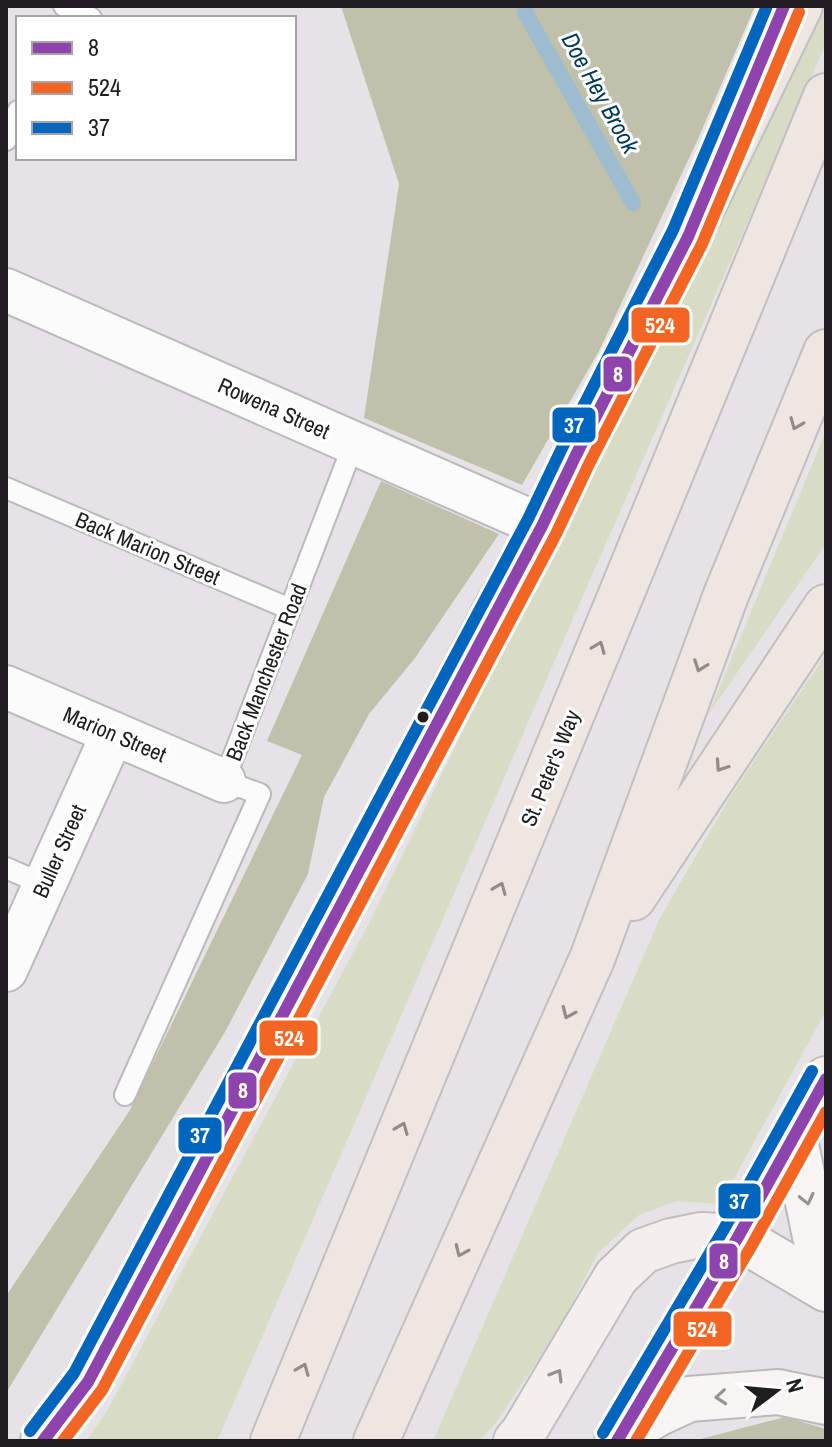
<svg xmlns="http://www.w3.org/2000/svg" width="832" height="1447" font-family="'Archivo Narrow',sans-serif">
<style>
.green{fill:#d9dcc5}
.forest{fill:#c0c1aa}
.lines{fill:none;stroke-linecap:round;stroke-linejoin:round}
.stream{stroke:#9dbcd0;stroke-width:16}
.lane-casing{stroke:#bbb9bc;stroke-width:24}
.street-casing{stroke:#bbb9bc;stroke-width:46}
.secondary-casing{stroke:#bbb9bc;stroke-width:48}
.primary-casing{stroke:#c0bfc1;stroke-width:48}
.highway-casing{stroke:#c0bfc1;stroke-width:48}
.lane{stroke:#fbfbfb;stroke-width:20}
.street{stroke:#fbfbfb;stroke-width:42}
.secondary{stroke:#f8f4f4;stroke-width:44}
.primary{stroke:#f4eeec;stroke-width:44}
.highway{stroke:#efe6e2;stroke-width:44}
.bus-1-casing{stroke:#fff;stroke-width:18}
.bus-2-casing{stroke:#fff;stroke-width:18}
.bus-3-casing{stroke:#fff;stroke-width:18}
.bus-1{stroke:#8e44ad;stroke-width:12}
.bus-2{stroke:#f26522;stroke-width:12}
.bus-3{stroke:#0065bd;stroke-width:12}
.oneway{stroke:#918c8a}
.oneway2{stroke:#969394}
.oneway3{stroke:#949090}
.bus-dot{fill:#1f1d1f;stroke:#fff;stroke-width:3}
.labels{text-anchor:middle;stroke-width:6;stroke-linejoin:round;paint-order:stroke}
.street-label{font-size:22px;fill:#1f1d1f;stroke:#fff}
.water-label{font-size:24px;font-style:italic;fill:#003b58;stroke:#fff}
.line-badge{stroke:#fff;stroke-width:3}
.badge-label{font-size:22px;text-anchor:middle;font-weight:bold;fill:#fff}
</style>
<rect width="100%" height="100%" fill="#e5e3e6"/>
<path class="green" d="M817 6H826V44L575 614 217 1441H86L107 1411 368 925Z
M826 431V544L708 715Z
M826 654V1011L720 1204 676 1201 639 1215 598 1253 557 1332 495 1424 479 1441H433L660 918 730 797Z"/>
<path class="forest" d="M341 6H755L698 139 599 351 522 485 364 418 399 184Z
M381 481 499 534 415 658 369 714 324 797 308 874 225 1032 6 1393V1296L130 1110 302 755 267 741Z
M785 1417 826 1429V1441H693Z"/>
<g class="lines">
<path class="stream" d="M525 6 526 14 633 203"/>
<defs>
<path id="lane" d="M64 6 91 18
M6 140 18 111
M6 488 290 609
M6 868 45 885
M125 1095 260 794 224 781 354 443"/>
<path id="street" d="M6 290 542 526
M6 687 224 781
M6 970 113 733"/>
<path id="secondary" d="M794 1135 815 1236 826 1260
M738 1237 826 1289
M620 1436 657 1414 689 1399 778 1392 826 1402"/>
<path id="primary" d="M43 1441 88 1382 229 1118 498 606 542 526 576 455 688 237
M516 1441 523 1433 616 1277 643 1251 671 1241 701 1235 738 1237
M617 1441 738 1237 826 1079"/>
<path id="highway" d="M688 237 800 6
M633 898 826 607
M273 1441 826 96
M376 1441 592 959 726 595 826 352"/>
</defs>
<use href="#lane" class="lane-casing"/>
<use href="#street" class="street-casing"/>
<use href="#secondary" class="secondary-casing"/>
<use href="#primary" class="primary-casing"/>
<use href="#highway" class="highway-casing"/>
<use href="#lane" class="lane"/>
<use href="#street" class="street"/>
<use href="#secondary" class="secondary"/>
<use href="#primary" class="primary"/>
<use href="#highway" class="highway"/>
<defs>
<path id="bus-1" d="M43 1441 88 1382 542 526 576 455 688 237 784 6
M617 1441 738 1237 826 1079"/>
<path id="bus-2" d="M63 1441 102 1390 556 534 590 462 702 244 799 12
M636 1441 752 1245 826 1112"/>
<path id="bus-3" d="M30 1431 74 1373 528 519 562 448 673 230 767 6
M603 1433 724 1229 812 1071"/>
</defs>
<use href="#bus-1" class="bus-1-casing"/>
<use href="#bus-2" class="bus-2-casing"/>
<use href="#bus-3" class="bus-3-casing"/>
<use href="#bus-1" class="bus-1"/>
<use href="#bus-2" class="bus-2"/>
<use href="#bus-3" class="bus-3"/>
</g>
<defs><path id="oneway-chevron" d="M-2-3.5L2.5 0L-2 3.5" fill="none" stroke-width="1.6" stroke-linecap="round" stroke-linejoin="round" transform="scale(2)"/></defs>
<g class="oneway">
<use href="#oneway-chevron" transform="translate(796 424) rotate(112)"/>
<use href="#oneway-chevron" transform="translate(599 647) rotate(-68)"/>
<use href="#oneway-chevron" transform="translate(700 666) rotate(110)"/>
<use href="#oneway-chevron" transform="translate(721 766) rotate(124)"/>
<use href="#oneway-chevron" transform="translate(500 888) rotate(-68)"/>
<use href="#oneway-chevron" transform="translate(568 1013) rotate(114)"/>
<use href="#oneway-chevron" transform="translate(402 1128) rotate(-68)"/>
<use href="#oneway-chevron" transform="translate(461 1251) rotate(114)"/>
<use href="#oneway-chevron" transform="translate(303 1369) rotate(-68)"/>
</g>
<g class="oneway2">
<use href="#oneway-chevron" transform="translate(807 1199) rotate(77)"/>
<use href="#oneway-chevron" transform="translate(721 1397) rotate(175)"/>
</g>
<use class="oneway3" href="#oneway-chevron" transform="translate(557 1375) rotate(-59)"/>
<circle class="bus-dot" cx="423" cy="717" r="7"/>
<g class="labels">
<g class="street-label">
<text transform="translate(274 408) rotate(24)" y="8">Rowena Street</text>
<text transform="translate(148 548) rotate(23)" y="8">Back Marion Street</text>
<text transform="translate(266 672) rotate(-69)" y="8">Back Manchester Road</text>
<text transform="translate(115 734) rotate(23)" y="8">Marion Street</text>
<text transform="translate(550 768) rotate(-68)" y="8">St. Peter's Way</text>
<text transform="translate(59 851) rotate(-66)" y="8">Buller Street</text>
</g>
<g class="water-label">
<text transform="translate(600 93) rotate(61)" y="8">Doe Hey Brook</text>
</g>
</g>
<g class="line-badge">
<rect x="630" y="306" width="61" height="38" rx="8" fill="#f26522"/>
<rect x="602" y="355" width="31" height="38" rx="8" fill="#8e44ad"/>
<rect x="551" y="406" width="46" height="38" rx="8" fill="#0065bd"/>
<rect x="258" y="1019" width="61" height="38" rx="8" fill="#f26522"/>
<rect x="227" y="1071" width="31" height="39" rx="8" fill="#8e44ad"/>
<rect x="177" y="1116" width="46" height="39" rx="8" fill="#0065bd"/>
<rect x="717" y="1182" width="45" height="38" rx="8" fill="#0065bd"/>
<rect x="708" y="1242" width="31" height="38" rx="8" fill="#8e44ad"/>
<rect x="672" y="1310" width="61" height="38" rx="8" fill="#f26522"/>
</g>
<g class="badge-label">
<text x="660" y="333">524</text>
<text x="618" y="382">8</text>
<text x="574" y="433">37</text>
<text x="289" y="1046">524</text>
<text x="243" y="1098">8</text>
<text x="200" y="1143">37</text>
<text x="739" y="1209">37</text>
<text x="724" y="1269">8</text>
<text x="702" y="1337">524</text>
</g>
<rect width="832" height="1447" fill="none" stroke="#1f1d1f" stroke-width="16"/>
<rect x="16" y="16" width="280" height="144" fill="#ffffff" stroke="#a5a5a5" stroke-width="2"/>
<rect x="32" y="42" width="40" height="12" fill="#8e44ad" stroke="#a5a5a5" stroke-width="2"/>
<text x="88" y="56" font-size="24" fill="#1f1d1f">8</text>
<rect x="32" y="82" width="40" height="12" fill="#f26522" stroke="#a5a5a5" stroke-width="2"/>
<text x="88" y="96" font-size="24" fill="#1f1d1f">524</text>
<rect x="32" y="122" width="40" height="12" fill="#0065bd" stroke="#a5a5a5" stroke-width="2"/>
<text x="88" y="136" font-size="24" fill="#1f1d1f">37</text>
<g transform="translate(776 1391) rotate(74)" stroke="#ffffff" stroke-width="6" paint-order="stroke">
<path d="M0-6L14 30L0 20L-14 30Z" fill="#1f1d1f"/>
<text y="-12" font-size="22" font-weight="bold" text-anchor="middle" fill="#1f1d1f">N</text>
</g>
</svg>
